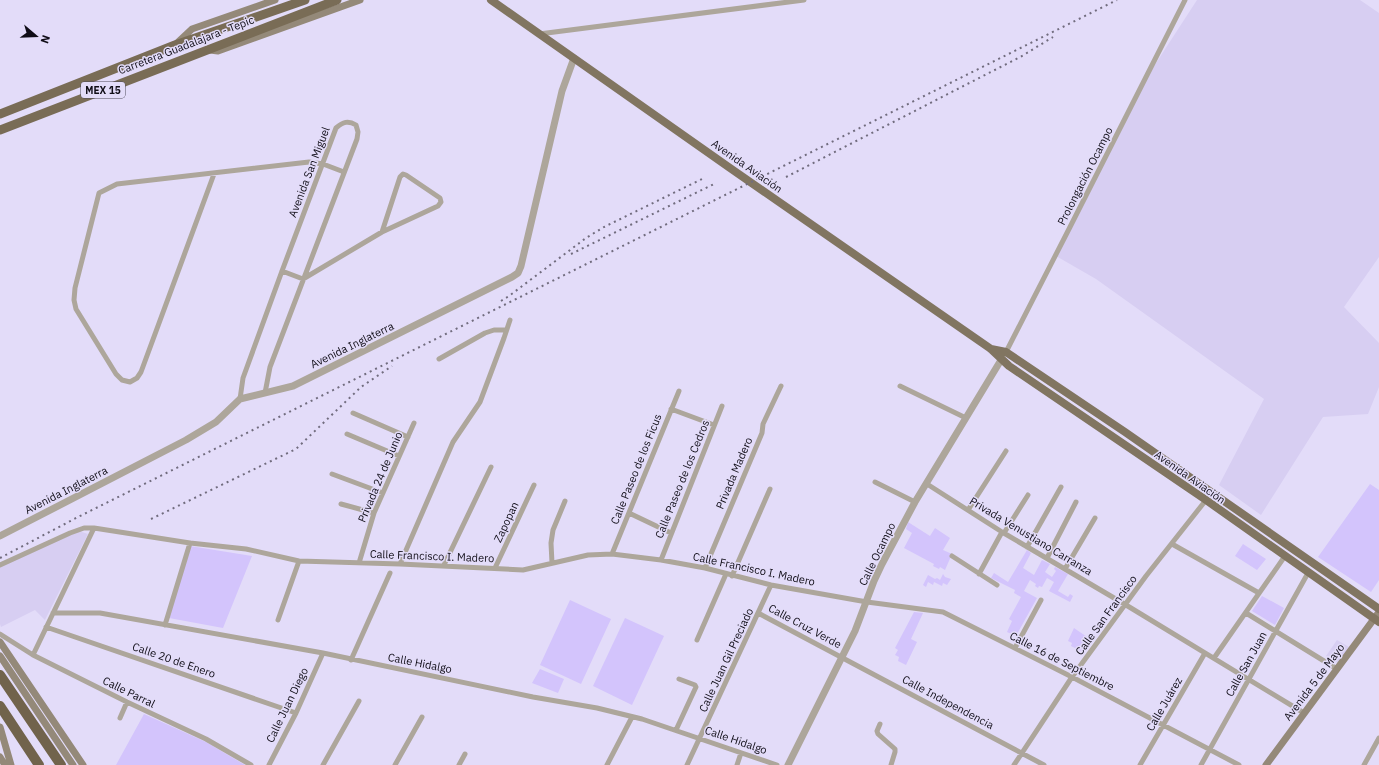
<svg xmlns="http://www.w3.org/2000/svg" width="1379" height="765" font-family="'IBM Plex Sans',sans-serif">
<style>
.built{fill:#d7cef2}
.green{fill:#d3c4fc}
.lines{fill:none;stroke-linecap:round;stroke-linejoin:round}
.minor{stroke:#ada69b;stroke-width:5}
.tertiary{stroke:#ada69b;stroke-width:7}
.secondary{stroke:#948979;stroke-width:7}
.primary{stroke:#817561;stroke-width:8}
.trunk{stroke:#796c56;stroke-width:9}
.motorway{stroke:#71634c;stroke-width:10}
.rail{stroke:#716c7e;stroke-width:2;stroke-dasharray:2 4;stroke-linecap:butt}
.labels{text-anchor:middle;stroke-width:3;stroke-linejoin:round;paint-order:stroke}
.shield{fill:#e3dcf9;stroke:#4f4b5b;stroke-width:1}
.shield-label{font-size:10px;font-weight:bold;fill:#100d17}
.street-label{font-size:11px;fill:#100d17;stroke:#e3dcf9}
</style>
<rect width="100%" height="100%" fill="#e3dcf9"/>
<path class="built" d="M1197 0H1360L1379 13V257L1344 307 1379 343V387L1368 414 1323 417 1261 515 1219 485 1264 399 1096 279 1056 256 1145 80Z
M79 531 88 534 45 620 35 610 1 627 0 624V567Z
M1337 640 1349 647 1338 663 1326 656Z"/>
<path class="green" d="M1370 484 1379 490V580L1371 592 1318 557Z
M908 522 930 536 935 528 950 538 943 550 952 554 945 570 940 567 939 569 933 566 934 564 904 548 912 533 906 529Z
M1243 544 1266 559 1257 570 1235 556Z
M190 546 252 556 223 628 169 618Z
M1027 550 1031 553 1023 568 1034 575 1042 560 1050 564 1045 572 1052 577 1056 571 1054 569 1055 567 1068 574 1058 591 1068 597 1070 594 1073 596 1070 602 1049 591 1054 582 1047 578 1042 587 1039 586 1038 588 1035 586 1036 584 1030 580 1024 591 1037 598 1016 636 1007 632 1012 621 1009 619 1021 597 1014 593 1015 590 991 578 994 573 1008 582Z
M943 574 945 577 951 579 947 585 943 583 942 586 934 582 933 585 928 582 926 587 923 585 928 575 935 579 937 578 940 580Z
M1262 596 1284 608 1275 625 1252 611Z
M570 600 611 619 581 684 540 665Z
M914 612 923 613 911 639 917 642 906 665 898 661 899 657 895 655 898 650 895 648Z
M625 618 664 636 632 705 593 686Z
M1074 628 1090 639 1081 651 1071 646 1072 643 1068 641Z
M540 669 564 679 558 693 532 683Z
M144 714 206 742 245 765H116Z"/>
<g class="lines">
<path class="minor" d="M539 34 804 0
M214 174 141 372 137 378 130 382 122 380 116 374 76 309 74 300 75 288 99 193 117 184 309 162 323 164 344 172
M282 271 303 279 382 232 438 206 441 202 440 198 406 175 403 174 400 177 382 232
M1005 354 1070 227 1185 0
M439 359 485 333 494 330H506
M900 386 966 418
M240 399 243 378 282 271 336 128C343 122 348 120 356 125L358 132 357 139 270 367 265 393
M671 409 714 425
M353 413 408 437
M347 434 399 456
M332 474 383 493
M875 482 915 502
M927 484 1002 532 1126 605 1304 713
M341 504 374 513
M968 510 1006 451
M629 513 671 533
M1004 533 1028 495
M1172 544 1259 593
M1027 547 1061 487
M612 554 679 391
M952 556 997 585
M1047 558 1076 502
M661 560 722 406
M359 563 374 513 414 423
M552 563 551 543 553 530 565 501
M400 564 453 442 480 402 504 338 510 320
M0 565 70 533 84 528H94L190 543 246 549 299 561 400 564 523 570 588 555 612 554 661 560 705 568 771 585 867 602 943 612 1072 677 1239 765
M444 565 491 467
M495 568 534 485
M705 568 762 433 763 424 781 386
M1065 569 1095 518
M979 574 1002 532
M732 576 770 489
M53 613H100L323 653 533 697 597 708 642 719 777 765
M758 613 1044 765
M1246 613 1337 669
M278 620 299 561
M165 625 190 543
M46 627 296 713
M0 634 33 655 127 702 206 739 251 765
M697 640 726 574
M1015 648 1041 600
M33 655 94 528
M1214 658 1285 556
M351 660 390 573
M120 718 127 702
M880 724 877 731 878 734 895 749V752L891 765
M676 730 696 687 695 685 679 679
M269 765 296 713 323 653
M323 765 359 701
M395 765 422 717
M459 765 465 754
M607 765 632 717
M687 765 771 585
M737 765 741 753
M1014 765 1072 677 1146 576 1206 500
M1140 765 1205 653
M1201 765 1308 573
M1364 765 1379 738"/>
<path class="tertiary" d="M0 536 186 440 216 422 240 399 293 386 512 277 518 273 521 266 562 91 574 58
M788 765 855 631 874 581 882 564 915 502 1001 360"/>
<path class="secondary" d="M176 44 192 29 275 0
M210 50 218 51 360 0
M0 642 83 765
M0 656 73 765
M0 727 11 765
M0 757 5 765
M1266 765 1379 612"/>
<path class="primary" d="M491 0 730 168 991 349 1009 366 1206 500 1379 622
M991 349 1006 352 1125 432 1379 609"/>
<path class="trunk" d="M0 114 175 45 305 0
M0 130 337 0"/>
<path class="motorway" d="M0 675 61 765
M0 706 39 765"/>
<path class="rail" d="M786 177 1022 56 1053 37
M571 254 714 184
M501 301 509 296 586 238 604 227 702 179
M151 519 296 449 361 387 392 366
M0 558 78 517 1117 0"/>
</g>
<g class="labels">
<rect class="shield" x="81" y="82" width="44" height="16" rx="3"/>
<g class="shield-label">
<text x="103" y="94">MEX 15</text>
</g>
<g class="street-label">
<text transform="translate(186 45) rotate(-21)" y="4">Carretera Guadalajara - Tepic</text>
<text transform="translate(747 166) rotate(35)" y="4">Avenida Aviación</text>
<text transform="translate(309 172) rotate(-69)" y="4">Avenida San Miguel</text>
<text transform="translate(1085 176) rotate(-63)" y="4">Prolongación Ocampo</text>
<text transform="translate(352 345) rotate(-26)" y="4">Avenida Inglaterra</text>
<text transform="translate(636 469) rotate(-68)" y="4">Calle Paseo de los Ficus</text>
<text transform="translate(734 473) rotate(-67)" y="4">Privada Madero</text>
<text transform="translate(380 477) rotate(-67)" y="4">Privada 24 de Junio</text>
<text transform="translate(1190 477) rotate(35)" y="4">Avenida Aviación</text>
<text transform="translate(682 479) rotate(-68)" y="4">Calle Paseo de los Cedros</text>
<text transform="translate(66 490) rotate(-27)" y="4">Avenida Inglaterra</text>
<text transform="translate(506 522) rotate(-65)" y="4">Zapopan</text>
<text transform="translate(1031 536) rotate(31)" y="4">Privada Venustiano Carranza</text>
<text transform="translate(877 554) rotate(-64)" y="4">Calle Ocampo</text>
<text transform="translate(432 556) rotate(2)" y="4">Calle Francisco I. Madero</text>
<text transform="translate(754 569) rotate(12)" y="4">Calle Francisco I. Madero</text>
<text transform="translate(1106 615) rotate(-54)" y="4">Calle San Francisco</text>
<text transform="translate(805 626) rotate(28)" y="4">Calle Cruz Verde</text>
<text transform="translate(174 660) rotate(19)" y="4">Calle 20 de Enero</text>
<text transform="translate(726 660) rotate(-65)" y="4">Calle Juan Gil Preciado</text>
<text transform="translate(1062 661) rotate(27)" y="4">Calle 16 de Septiembre</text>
<text transform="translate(420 663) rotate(11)" y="4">Calle Hidalgo</text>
<text transform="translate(1246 664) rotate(-61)" y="4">Calle San Juan</text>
<text transform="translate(1314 682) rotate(-53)" y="4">Avenida 5 de Mayo</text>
<text transform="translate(129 692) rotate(26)" y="4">Calle Parral</text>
<text transform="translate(948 702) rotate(28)" y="4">Calle Independencia</text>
<text transform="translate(1164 704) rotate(-60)" y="4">Calle Juárez</text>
<text transform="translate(287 705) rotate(-64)" y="4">Calle Juan Diego</text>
<text transform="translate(736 740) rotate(19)" y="4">Calle Hidalgo</text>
</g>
</g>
<g transform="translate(36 36) rotate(109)" stroke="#e3dcf9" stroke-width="3" paint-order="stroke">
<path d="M0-3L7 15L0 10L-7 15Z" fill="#100d17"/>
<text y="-6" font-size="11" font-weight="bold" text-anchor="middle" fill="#100d17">N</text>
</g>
</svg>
